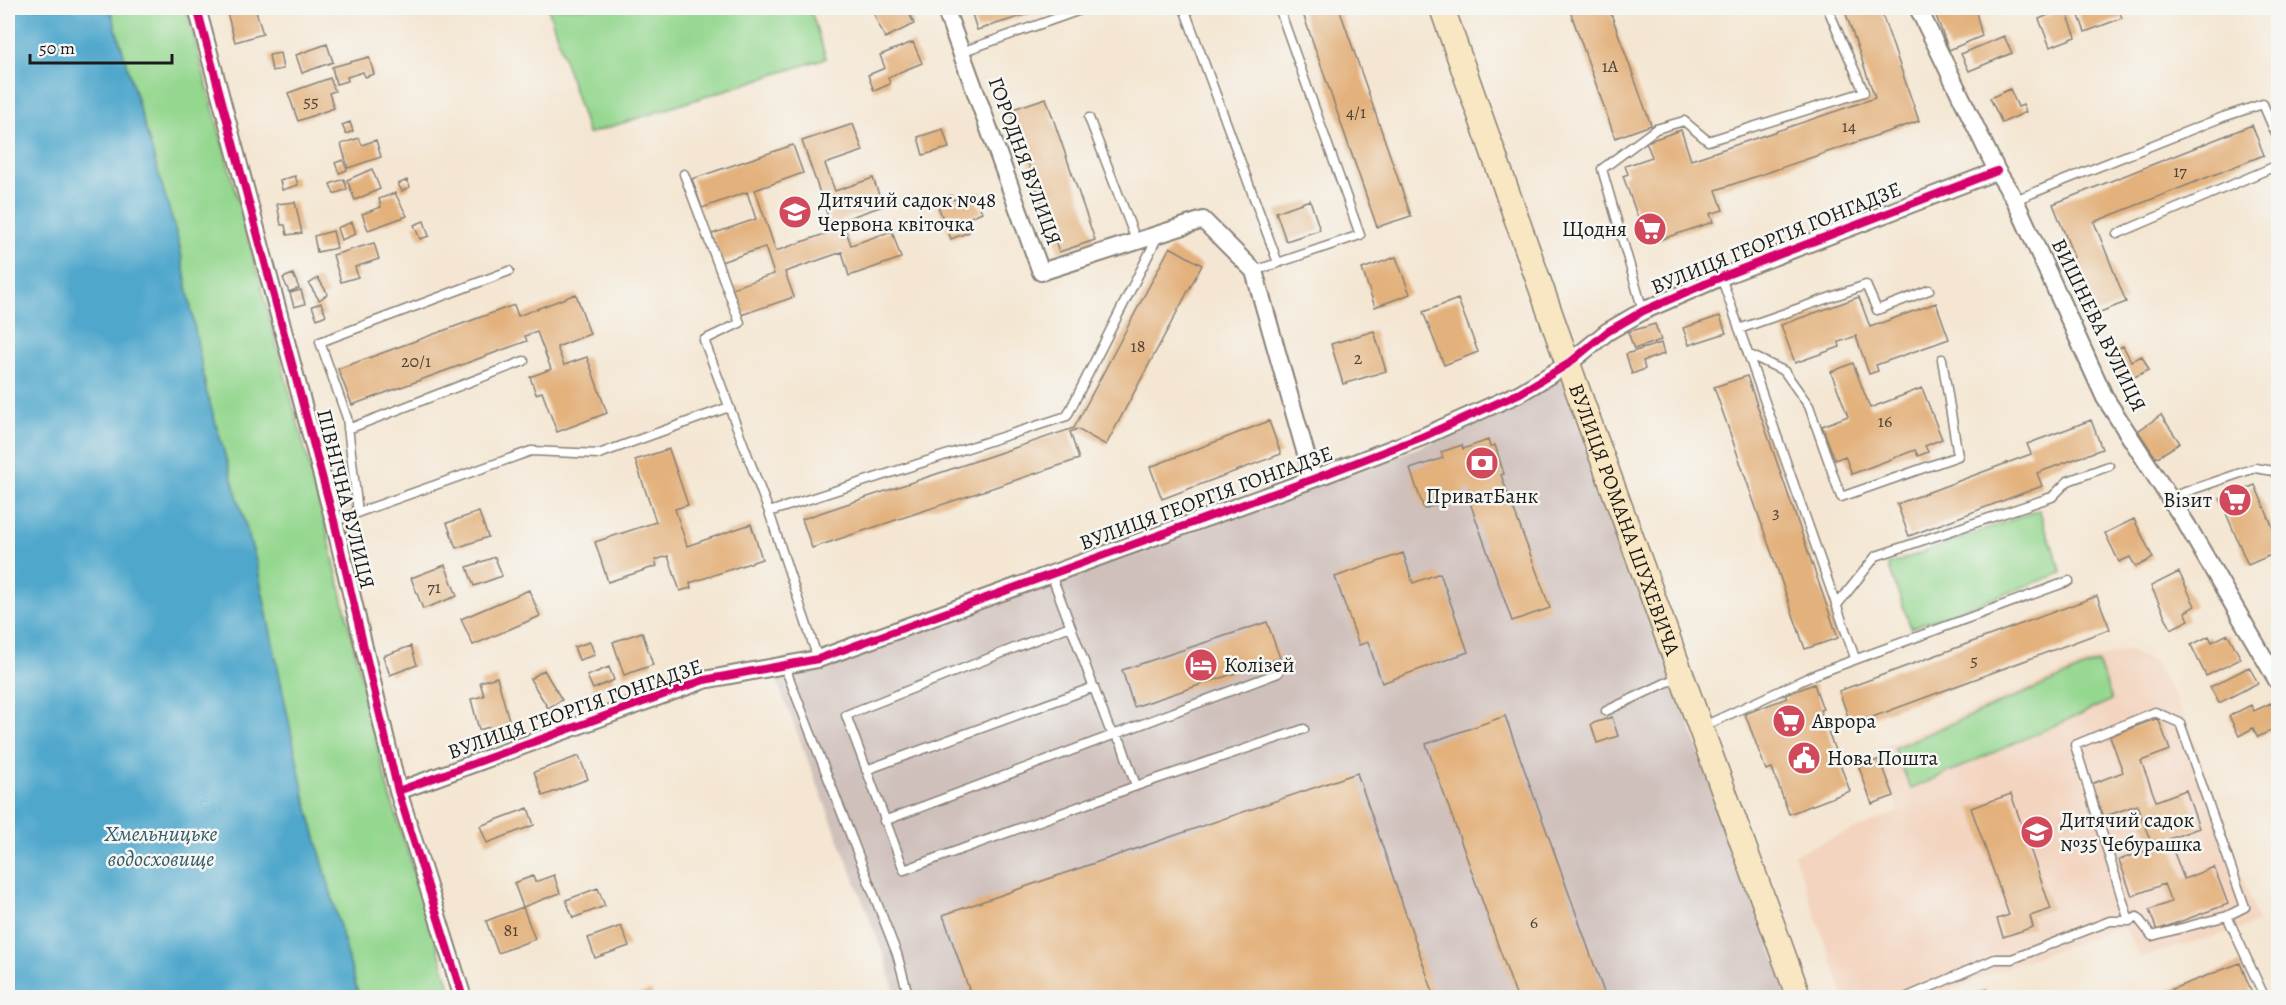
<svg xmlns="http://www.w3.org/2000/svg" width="2286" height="1005" font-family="Alegreya,serif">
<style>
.built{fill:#f3d4bf}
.industrial{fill:#cfc0bb}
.green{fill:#94d78f;stroke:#587a56;stroke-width:1.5}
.water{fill:#4fa7cc;stroke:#366274;stroke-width:1.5}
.building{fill:#e3b17c}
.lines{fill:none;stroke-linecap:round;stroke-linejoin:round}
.service-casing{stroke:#888177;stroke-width:11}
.minor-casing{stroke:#888177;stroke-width:20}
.secondary-casing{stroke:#888177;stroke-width:27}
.service{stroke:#fff;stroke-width:8}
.minor{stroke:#fff;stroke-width:16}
.secondary{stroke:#f9e7c3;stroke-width:24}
.cycleway-casing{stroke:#f6f6f2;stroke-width:11}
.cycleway{stroke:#d6006c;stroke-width:8}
.labels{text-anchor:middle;stroke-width:5;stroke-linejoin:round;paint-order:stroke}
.number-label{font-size:18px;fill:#4e4134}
.street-label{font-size:21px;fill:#1c1c1c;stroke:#f6f6f2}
.poi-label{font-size:21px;fill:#1c1c1c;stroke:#f6f6f2;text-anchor:start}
.water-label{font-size:22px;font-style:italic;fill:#335b6b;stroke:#f6f6f2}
</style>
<rect width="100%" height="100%" fill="#f6f6f2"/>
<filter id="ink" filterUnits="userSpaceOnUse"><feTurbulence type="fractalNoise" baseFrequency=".0167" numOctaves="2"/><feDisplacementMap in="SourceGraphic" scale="12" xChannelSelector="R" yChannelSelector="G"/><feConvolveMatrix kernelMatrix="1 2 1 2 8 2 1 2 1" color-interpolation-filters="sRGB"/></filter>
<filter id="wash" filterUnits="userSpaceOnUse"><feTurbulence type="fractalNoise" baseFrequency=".008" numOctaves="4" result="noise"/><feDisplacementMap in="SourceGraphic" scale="24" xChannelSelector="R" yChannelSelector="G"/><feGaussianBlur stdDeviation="1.35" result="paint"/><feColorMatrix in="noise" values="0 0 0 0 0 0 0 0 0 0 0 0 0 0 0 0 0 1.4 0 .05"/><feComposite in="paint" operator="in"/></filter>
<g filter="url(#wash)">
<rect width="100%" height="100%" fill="#f4e6d2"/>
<path class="built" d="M2126 650 2156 663 2188 723 2258 922 2234 931 2140 957 2124 926 2003 969 1935 997H1844L1794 854 1899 811 1875 750 2095 659Z"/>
<path class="industrial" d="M1563 378 1789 997H896L885 958 775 676 820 667 1316 487 1425 445 1524 400Z"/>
<path class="green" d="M110 8H186L325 524 387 786 453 997H359L303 790 256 561 206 390 179 243Z
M548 8H810L826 58 588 134Z
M2039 510 2062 573 1911 628 1888 565Z
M2098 662 2112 700 1911 789 1894 748Z"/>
<path class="water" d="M8 8H110L179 243 206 390 256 561 303 790 359 997H8Z"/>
<g id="blocks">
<path class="building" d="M233 8H255L263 34 235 42 226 9Z
M325 8H342L326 12Z
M883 8H907L914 24 885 38 873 12Z
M970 8H1047L977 30Z
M1301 8H1339L1411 216 1377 227Z
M1569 8H1609L1651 125 1615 138Z
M1856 8H1880L1919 121 1716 190 1723 210 1710 214 1713 222 1659 240 1643 232 1623 176 1628 174 1625 166 1652 157 1646 142 1681 130 1691 160 1875 98 1845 11Z
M1933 8H1975L1982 36 1949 50Z
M2065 8 2076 37 2050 47 2039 19Z
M2092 8H2118L2122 18 2085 32 2078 13Z
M2004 36 2012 53 1969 71 1961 54Z
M913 42 922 63 888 77 890 84 874 91 868 75 885 68 880 55Z
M327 44 333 62 302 73 296 55Z
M280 53 283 69 272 71 269 55Z
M369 57 374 74 365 77 363 72 347 77 348 81 336 84 332 67Z
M330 78 335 91 329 93 334 108 298 121 288 93Z
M2010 89 2018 107 2023 105 2026 112 2002 123 1990 98Z
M1046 98 1095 240 1059 252 1010 110Z
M350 122 353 131 346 134 342 125Z
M853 124 863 151 825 164 835 191 873 178 883 206 842 220 851 245 892 231 901 258 849 276 842 252 785 272 794 297 741 315 732 288 774 274 765 247 721 262 712 234 756 219 747 192 702 208 692 179 793 145 803 173 755 190 776 251 833 231 802 141Z
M2252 125 2264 155 2094 222 2126 302 2090 316 2068 259 2074 257 2053 204Z
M943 129 949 148 923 155 918 137Z
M359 138 362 145 376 140 381 157 348 168 341 144Z
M343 160 347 170 339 173 335 163Z
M372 169 380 189 355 200 347 180Z
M295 176 298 185 282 190 280 180Z
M344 179 347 189 334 194 330 184Z
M407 180 410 187 402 191 398 184Z
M973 192 982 212 964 220 969 232 951 239 936 201 951 195 953 200Z
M395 193 407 216 368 230 362 214 381 207 379 199Z
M1310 200 1320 230 1286 241 1276 212Z
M295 202 302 233 287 235 285 225H281L277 204Z
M424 221 429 236 420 239 414 225Z
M352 222 356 234 341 240 337 228Z
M333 231 337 248 317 252 314 236Z
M374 243 379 259 355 267 358 277 341 282 333 255Z
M1170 247 1202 265 1106 445 1077 429 1070 432 1079 459 812 548 802 519 1074 428Z
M1396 257 1410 294 1375 307 1362 269Z
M293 274 299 288 289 292 283 278Z
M318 278 328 294 319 300 309 284Z
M301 290 305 304 294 307 290 293Z
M576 294 590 334 557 347 564 365 587 357 607 413 557 432 542 392 536 394 530 377 551 369 537 332 525 336 527 341 352 405 338 369 514 305 518 316Z
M1859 297 1870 327 1936 303 1949 339 1876 365 1878 371 1869 374 1856 336 1839 342 1840 347 1837 348 1795 363 1781 325Z
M1458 299 1478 352 1444 365 1423 312Z
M321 303 326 315 317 319 312 306Z
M1720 316 1726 333 1689 345 1683 328Z
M1655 324 1661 340 1634 349 1628 332Z
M1374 331 1386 371 1343 384 1331 344Z
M1661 343 1664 354 1643 361 1645 369 1632 374 1626 354Z
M2123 346 2131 361 2142 356 2149 370 2124 382 2109 353Z
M1853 363 1870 408 1922 388 1942 439 1925 446 1928 452 1918 456 1915 450 1852 474 1845 456 1835 460 1822 426 1848 416 1831 372Z
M1747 376 1838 638 1805 649 1714 387Z
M2161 415 2180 443 2156 458 2138 431Z
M2091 420 2102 449 2037 473 2042 486 1909 536 1897 504 2031 454 2027 444Z
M1269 421 1281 454 1162 499 1150 467Z
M1488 440 1490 447 1495 445 1504 474 1501 475 1550 608 1512 621 1468 497 1472 496 1469 489 1463 491 1464 495 1424 509 1410 469 1443 458 1441 452 1462 445 1463 449Z
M669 449 688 505 675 509 687 546 751 524 762 559 690 583 691 588 680 591 668 556 655 560 657 566 608 582 595 542 656 522 635 460Z
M2255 485 2278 540V552L2248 565 2220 499Z
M479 512 488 537 456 548 447 523Z
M2134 519 2153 558 2136 567 2130 557 2119 562 2105 533Z
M1403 553 1413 583 1440 573 1468 652 1382 683 1368 642 1359 645 1335 577Z
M495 557 502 576 474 586 467 567Z
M445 565 457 596 423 609 411 578Z
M2179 572 2195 606 2185 612 2189 620 2171 629 2151 586Z
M529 590 540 616 473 645 461 619Z
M2097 596 2110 629 1851 725 1839 691Z
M1267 622 1280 658 1134 707 1122 670Z
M642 632 653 665 624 675 613 642Z
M2228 634 2241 659 2206 676 2191 645 2209 636 2212 642Z
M590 642 595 655 579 660 574 647Z
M411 646 417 665 390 675 383 656Z
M609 667 614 680 593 689 587 676Z
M2249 667 2258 683 2219 703 2210 687Z
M544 670 562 700 548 708 530 679Z
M497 677 513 734 493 740 489 727 479 730 471 699 484 696 480 682Z
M1814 684 1823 709 1820 710 1850 791 1789 814 1772 768 1766 770 1745 714 1787 698 1785 695Z
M2271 703 2278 717V727L2258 737 2253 728 2239 736 2229 716 2251 705 2254 711Z
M1505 716 1552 846 1606 998H1517L1426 744Z
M1612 717 1618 736 1597 743 1591 724Z
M2158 718 2170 750 2141 761 2156 801 2186 790 2199 828 2169 839 2184 879 2214 867 2228 904 2157 930 2149 910 2171 902 2164 884 2132 896 2119 860 2153 848 2137 805 2103 817 2091 784 2123 772 2110 736Z
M579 756 588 779 543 796 534 772Z
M1880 759 1894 796 1872 804 1859 767Z
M1357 773 1435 998H972L943 915Z
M2011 794 2051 909 2030 916 2033 927 2003 937 1997 919 2009 915 1971 808Z
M528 808 534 825 487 843 480 826Z
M554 875 560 893 523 907 514 883 533 876 535 882Z
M598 888 605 906 573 918 566 900Z
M523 907 535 939 498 953 486 921Z
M621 926 629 946 595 958 588 938Z
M2240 963 2254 998H2151V997Z
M1986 989 1989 998H1967V997Z
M651 990 654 998H632L631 997Z
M2008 990 2011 998H1991V997Z"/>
</g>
</g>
<g filter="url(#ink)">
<use href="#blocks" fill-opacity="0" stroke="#888177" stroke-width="1.5"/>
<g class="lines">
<defs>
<path id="service" d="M1184 8 1278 263
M961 52 1086 8
M1089 118 1136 240
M684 174 740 323 704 340 769 512 818 659
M2015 200 2223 117 2263 104 2278 139
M2117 234 2278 165
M1254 271 1360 235 1279 8
M1721 277 1855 658
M1643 311 1602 169 1656 129 1684 121 1708 141 1864 92 1828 9 1833 8
M1739 329 1866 285 1877 310 1929 290
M1748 354 1784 371 1809 406 1841 497 1958 456 1942 359
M348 429 524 361
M2168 498 2255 468 2274 471 2278 476
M769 512 1067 416 1158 236
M358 513 347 418 320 342 509 271
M334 521 531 451 599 454 729 407
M1051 574 1109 728 1121 742 1136 786
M1837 605 1876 556 2052 497 2068 481 2109 466
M1070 626 846 715 904 870 1136 786 1304 729
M784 665 897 954 909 998
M1606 711 1678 677
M2155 712 2180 723 2245 907 2227 916 2152 936 2137 917 2129 921 2075 745Z
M1702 727 1816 674 2069 581
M866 770 1094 687
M884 821 1278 673
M2227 916 2265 998
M1905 998 1995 959H2012L2110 921H2129"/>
<path id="minor" d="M197 8 334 521 398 791 463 998
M945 8 1041 272 1203 220 1254 271 1313 479
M1918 8 1997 171 2015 200 2105 398 2187 525 2278 682
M398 791 704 680 818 659 1313 479 1422 437 1520 393 1568 364 1607 332 1643 311 1721 277 1997 171"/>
<g id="secondary">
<path id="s1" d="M1442 8 1568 364 1799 998"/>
</g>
</defs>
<use href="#service" class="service-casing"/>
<use href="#minor" class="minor-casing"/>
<use href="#secondary" class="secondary-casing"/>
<use href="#service" class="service"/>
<use href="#minor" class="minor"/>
<use href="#secondary" class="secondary"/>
<defs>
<path id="cycleway" d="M197 8 334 521 398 791 463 998
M398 791 704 680 818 659 1313 479 1422 437 1520 393 1568 364 1607 332 1643 311 1721 277 1997 171"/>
</defs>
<use href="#cycleway" class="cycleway-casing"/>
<use href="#cycleway" class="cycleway"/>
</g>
</g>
<defs>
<symbol id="school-disc" viewBox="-11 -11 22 22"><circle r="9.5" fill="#d1495b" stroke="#f6f6f2"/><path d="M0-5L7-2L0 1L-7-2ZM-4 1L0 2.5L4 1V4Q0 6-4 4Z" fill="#fff"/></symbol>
<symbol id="supermarket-disc" viewBox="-11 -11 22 22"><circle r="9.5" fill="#d1495b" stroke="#f6f6f2"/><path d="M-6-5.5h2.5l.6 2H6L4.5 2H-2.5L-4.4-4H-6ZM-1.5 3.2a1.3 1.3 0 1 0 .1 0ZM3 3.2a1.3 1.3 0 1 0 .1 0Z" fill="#fff"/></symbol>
<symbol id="bank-disc" viewBox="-11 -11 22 22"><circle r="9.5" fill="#d1495b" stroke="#f6f6f2"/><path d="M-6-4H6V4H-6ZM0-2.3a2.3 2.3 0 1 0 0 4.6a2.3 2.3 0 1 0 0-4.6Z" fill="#fff"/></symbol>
<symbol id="hotel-disc" viewBox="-11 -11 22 22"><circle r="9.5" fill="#d1495b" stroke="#f6f6f2"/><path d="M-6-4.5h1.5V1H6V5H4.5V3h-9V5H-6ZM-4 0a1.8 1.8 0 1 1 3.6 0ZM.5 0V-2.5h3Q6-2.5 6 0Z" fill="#fff"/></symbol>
<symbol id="civic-disc" viewBox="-11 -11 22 22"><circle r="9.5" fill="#d1495b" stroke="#f6f6f2"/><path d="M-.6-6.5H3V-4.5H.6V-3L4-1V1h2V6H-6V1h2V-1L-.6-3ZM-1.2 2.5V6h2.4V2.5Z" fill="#fff"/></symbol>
</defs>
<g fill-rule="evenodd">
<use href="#school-disc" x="776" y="193" width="38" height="38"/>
<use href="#supermarket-disc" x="1631" y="210" width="38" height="38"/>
<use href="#bank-disc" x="1463" y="444" width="38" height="38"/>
<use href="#supermarket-disc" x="2216" y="481" width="38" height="38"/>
<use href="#hotel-disc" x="1182" y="646" width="38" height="38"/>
<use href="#supermarket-disc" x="1770" y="702" width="38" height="38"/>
<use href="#civic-disc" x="1785" y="739" width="38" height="38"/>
<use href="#school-disc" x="2018" y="813" width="38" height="38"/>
</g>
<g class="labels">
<g class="number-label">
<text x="1610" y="72">1А</text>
<text x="311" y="107">55</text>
<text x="1356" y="118">4/1</text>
<text x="1849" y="132">14</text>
<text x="2180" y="177">17</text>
<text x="1138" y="352">18</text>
<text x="1358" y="364">2</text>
<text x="416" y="367">20/1</text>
<text x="1885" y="427">16</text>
<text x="1776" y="518">3</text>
<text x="434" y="593">71</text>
<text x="1974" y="666">5</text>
<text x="1534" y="928">6</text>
<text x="511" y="936">81</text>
</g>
<g class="street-label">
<text transform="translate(1025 161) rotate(70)" y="7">ГОРОДНЯ ВУЛИЦЯ</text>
<text transform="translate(1776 238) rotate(-22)" y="7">ВУЛИЦЯ ГЕОРГІЯ ГОНГАДЗЕ</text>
<text transform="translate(2099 325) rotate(64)" y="7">ВИШНЕВА ВУЛИЦЯ</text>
<text transform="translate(1206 498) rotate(-20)" y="7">ВУЛИЦЯ ГЕОРГІЯ ГОНГАДЗЕ</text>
<text transform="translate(346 499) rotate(76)" y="7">ПІВНІЧНА ВУЛИЦЯ</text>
<text dy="7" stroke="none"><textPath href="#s1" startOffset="543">ВУЛИЦЯ РОМАНА ШУХЕВИЧА</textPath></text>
<text transform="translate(575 709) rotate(-19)" y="7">ВУЛИЦЯ ГЕОРГІЯ ГОНГАДЗЕ</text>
</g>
<g class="poi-label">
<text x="818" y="207">Дитячий садок №48<tspan x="818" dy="24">Червона квіточка</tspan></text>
<text x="1627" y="236" text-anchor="end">Щодня</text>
<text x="1482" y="503" text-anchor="middle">ПриватБанк</text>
<text x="2212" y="507" text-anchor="end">Візит</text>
<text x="1224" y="672">Колізей</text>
<text x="1812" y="728">Аврора</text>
<text x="1827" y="765">Нова Пошта</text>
<text x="2060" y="827">Дитячий садок<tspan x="2060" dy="24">№35 Чебурашка</tspan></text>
</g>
<g class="water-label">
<text x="161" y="841">Хмельницьке<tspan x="161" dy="25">водосховище</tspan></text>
</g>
</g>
<rect width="2286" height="1005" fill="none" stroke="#f6f6f2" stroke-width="30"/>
<path d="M30 54v9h142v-9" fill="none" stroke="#1c1c1c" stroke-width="3"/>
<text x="39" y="54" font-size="18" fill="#1c1c1c" stroke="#f6f6f2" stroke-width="4.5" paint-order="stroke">50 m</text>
</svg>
